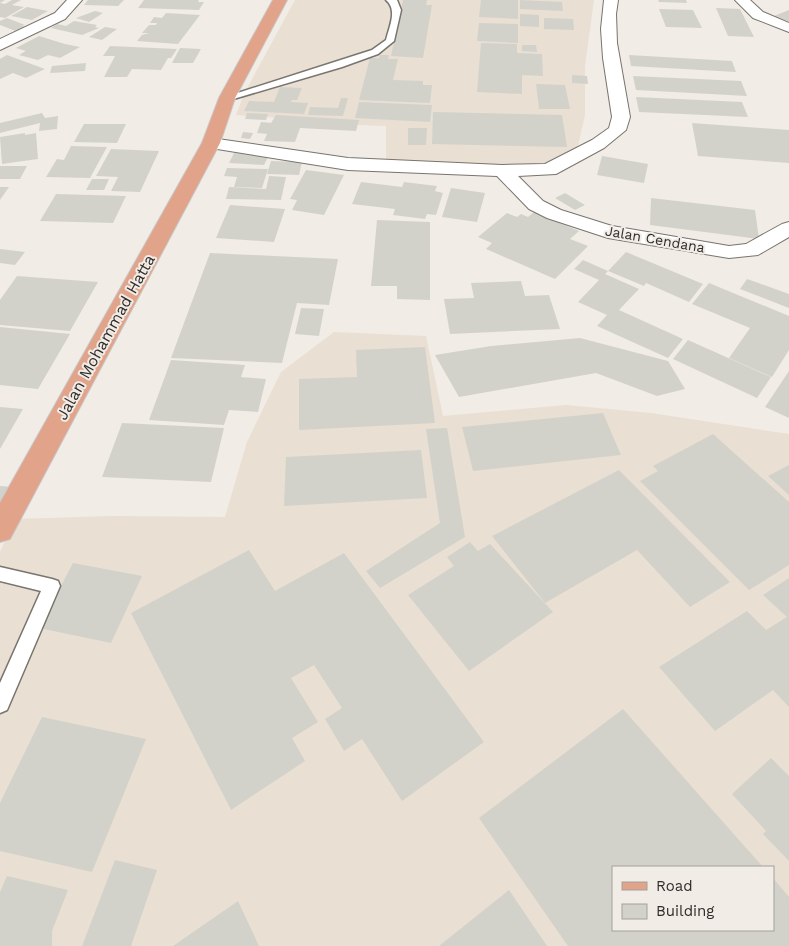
<svg xmlns="http://www.w3.org/2000/svg" width="789" height="946" font-family="'Work Sans',sans-serif">
<style>
.built{fill:#e9dfd3;fill-rule:evenodd}
.building{fill:#d2d2cb}
.lines{fill:none;stroke-linecap:round;stroke-linejoin:round}
.service-casing{stroke:#78746e;stroke-width:3}
.minor-casing{stroke:#78746e;stroke-width:2}
.primary-casing{stroke:#c9c8c8;stroke-width:2}
.service{fill:#fff;fill-rule:evenodd}
.minor{fill:#fff;fill-rule:evenodd}
.primary{fill:#e1a38a;fill-rule:evenodd}
.labels{text-anchor:middle;stroke-width:4;stroke-linejoin:round;paint-order:stroke}
.far-street-label{font-size:14px;fill:#2f2d2b;stroke:#f1ece6}
.street-label{font-size:16px;fill:#2f2d2b;stroke:#f1ece6}
</style>
<rect width="100%" height="100%" fill="#f1ece6"/>
<path class="built" d="M295 0H594L585 66V115L577 150 544 166 501 167 386 161V126L359 125 346 122 236 115 244 94Z
M334 332 426 336 443 416 566 405 651 413 789 434V946H0V552L15 519 113 516 225 517 247 442 281 372ZM613 867H773V930H613Z"/>
<path class="building" d="M0 0H5L0 3 5 4 12 0H21L12 5 24 7 5 18 0 17Z
M88 0H124L118 6 84 5Z
M144 0H199L198 2H204L199 10 138 8Z
M403 0H427L426 5H432L423 58 391 56Z
M481 0H518V19L479 17Z
M520 0 562 2 563 11 520 9Z
M658 0H686L687 3 659 2Z
M27 7 48 11 32 20 11 16Z
M716 8 740 9 754 37 728 36Z
M659 9 693 10 702 28 666 27Z
M789 10V22L774 16Z
M95 11 103 13 89 22 76 18Z
M166 13 200 15 178 44 137 41 142 35 149 33H142L149 25H156L157 23H150L154 17 162 18Z
M520 14 539 15V27L520 26Z
M7 18 25 25 22 26 27 28 18 32 0 25V21Z
M544 18 573 19 574 30 544 29Z
M74 21 97 25 95 27 99 28 82 35 51 28 57 24 66 26Z
M479 23 518 24V43L477 41Z
M105 27 117 29 102 40 89 37Z
M39 36 65 44 80 47 60 58 48 55 38 60 19 55 29 49 26 51 16 48Z
M481 43 517 44V53L542 54 543 76 522 75V94L477 92Z
M522 45H536L537 52 522 51Z
M110 46 177 49 171 58H168L161 70 132 69 127 77H104L115 56H103Z
M180 48 201 49 193 63H172Z
M7 55 45 69 26 78 13 73 0 79V59Z
M380 55H389L388 59H398L393 80 423 81V85H432L430 103 359 100 370 58H379Z
M629 55 732 61 736 72 631 66Z
M86 63 85 71 50 73 52 66Z
M572 75 587 76 588 84 572 83Z
M633 76 741 81 747 96 636 90Z
M536 84 565 85 570 109H539Z
M280 87 302 88 297 100H292L291 102 308 103 304 114 244 111 249 101 274 102Z
M636 97 742 102 748 117 639 112Z
M341 98H348L343 116 308 115 310 107 338 108Z
M359 102 432 105 430 122 355 118Z
M433 112 562 115 567 147 432 144Z
M42 113 45 118 58 116 57 129 39 131 40 123 0 133V123Z
M247 113 268 114 266 120 245 119Z
M276 115 359 120 356 131 300 128 295 142 264 141 267 134 257 133 261 122 271 123Z
M692 123 789 130V163L698 156Z
M84 124H126L117 143 74 142Z
M408 128H427L426 145H408Z
M243 132 253 133 250 139 241 138Z
M25 133V135L36 133 38 159 2 164 0 137Z
M71 146 107 147 90 178 46 177 57 159 64 160Z
M111 149 159 151 140 192 111 191 118 177 96 176Z
M234 153 269 155 264 165 229 163Z
M602 156 648 164 644 183 597 175Z
M271 161 302 162 299 175 267 174Z
M0 166H27L20 179H0Z
M227 168 268 169 262 188 234 187 237 177 224 176Z
M306 170 344 175 324 215 292 210 297 200 290 199Z
M269 176 286 177 281 200 226 199 229 187 266 189Z
M92 179H109L104 190H86Z
M361 182 402 187 404 182 437 186 435 191 443 193 436 215 427 214 425 219 393 215 395 209 352 204Z
M0 187H9L0 200Z
M451 188 485 193 477 222 442 217Z
M565 193 585 205 575 210 555 198Z
M56 194 126 196 113 223 40 221Z
M651 198 755 210 759 239 650 225Z
M230 205 285 209 274 242 216 238Z
M534 212 579 231 570 239 588 246 555 279 486 249 492 243 478 237 507 213 517 217 521 214 528 217Z
M377 220 430 222V300L397 299V286H371Z
M0 249 25 252 15 265 0 263Z
M626 252 703 284 689 302 646 283 644 286 608 271Z
M210 253 338 259 329 305 297 303 282 363 171 358Z
M583 260 608 271 605 274 639 289 619 310 683 339 668 358 597 326 607 315 578 302 599 280 574 269Z
M17 276 98 282 70 331 0 325V300Z
M747 279 789 294V308L740 289Z
M521 281 525 296 549 295 560 329 450 334 444 299 474 298 471 283Z
M709 283 789 316V350L772 377 729 358 750 328 692 304Z
M301 308 324 309 319 336 295 334Z
M0 327 70 334 38 389 0 385Z
M580 338 668 361 685 389 657 396 596 373 459 397 435 355 491 346Z
M688 340 771 377 757 398 673 359Z
M425 347 435 423 299 430V379L357 377 356 350Z
M171 360 245 365 241 377 266 379 258 412 229 410 224 425 149 420Z
M789 371V418L765 407Z
M0 407 23 409 0 449Z
M603 413 621 455 473 471 462 427Z
M122 423 224 428 211 482 102 477Z
M447 428 465 537 380 588 366 571 440 523 426 429Z
M713 434 789 502V565L749 590 640 481 658 471 653 466Z
M421 450 427 498 284 506 286 457Z
M789 465V495L768 476Z
M619 470 730 582 690 607 637 550 545 603 492 536Z
M0 486 14 487 0 513Z
M470 542 478 551 490 544 553 612 469 671 408 595 454 566 447 557Z
M249 550 275 591 344 553 484 742 402 801 362 739 344 751 325 719 342 708 314 665 291 678 318 722 292 738 305 761 231 810 131 613Z
M73 563 142 576 111 643 39 628Z
M789 578V707L773 690 715 731 659 667 747 611 766 630 787 617 763 595Z
M623 709 763 867H613V930H773V878L789 897V946H568L479 818Z
M42 717 146 739 92 872 0 851V803Z
M771 758 789 776V861L763 834 766 831 732 794Z
M115 860 157 870 131 946H82Z
M7 876 68 890 52 931V946H0V892Z
M509 890 547 946H439Z
M238 901 259 946H173Z"/>
<g class="lines">
<defs>
<path id="service" d="M386 0H397L401 10 394 41 378 54 342 67 230 100 227 101 222 98 372 50 386 40C389 27 398 10 386 0Z
M0 567 52 579 58 581 60 586 7 710 0 713V683L41 591 0 581Z"/>
<path id="minor" d="M67 0H82L65 19 0 50V39L55 13Z
M604 0H618L616 14 617 43 630 117 626 130 604 148 556 174 518 176 543 201 561 210 612 226 729 246 746 244 782 224 789 222V237L758 255 729 258 608 238 547 218 529 209 497 176 348 170 211 148 205 147 202 143 205 139 211 138 348 158 502 165 545 164 592 140 609 128 612 117 603 58 601 29Z
M735 0H750L763 12 789 23V32L753 18Z"/>
<path id="primary" d="M273 0H287L235 98 220 143 10 539 0 542V503L202 143 219 98Z"/>
</defs>
<use href="#service" class="service-casing"/>
<use href="#minor" class="minor-casing"/>
<use href="#primary" class="primary-casing"/>
<use href="#service" class="service"/>
<use href="#minor" class="minor"/>
<use href="#primary" class="primary"/>
</g>
<g class="labels">
<g class="far-street-label">
<text transform="translate(655 239) rotate(10)" y="5">Jalan Cendana</text>
</g>
<g class="street-label">
<text transform="translate(105 337) rotate(-61)" y="6">Jalan Mohammad Hatta</text>
</g>
</g>
<rect x="612" y="866" width="162" height="65" fill="#f1ece6" stroke="#a3a09b"/>
<rect x="622" y="882" width="25" height="8" fill="#e1a38a" stroke="#a3a09b"/>
<text x="656" y="891" font-size="15" fill="#2f2d2b">Road</text>
<rect x="622" y="904" width="25" height="15" fill="#d2d2cb" stroke="#a3a09b"/>
<text x="656" y="916" font-size="15" fill="#2f2d2b">Building</text>
</svg>
